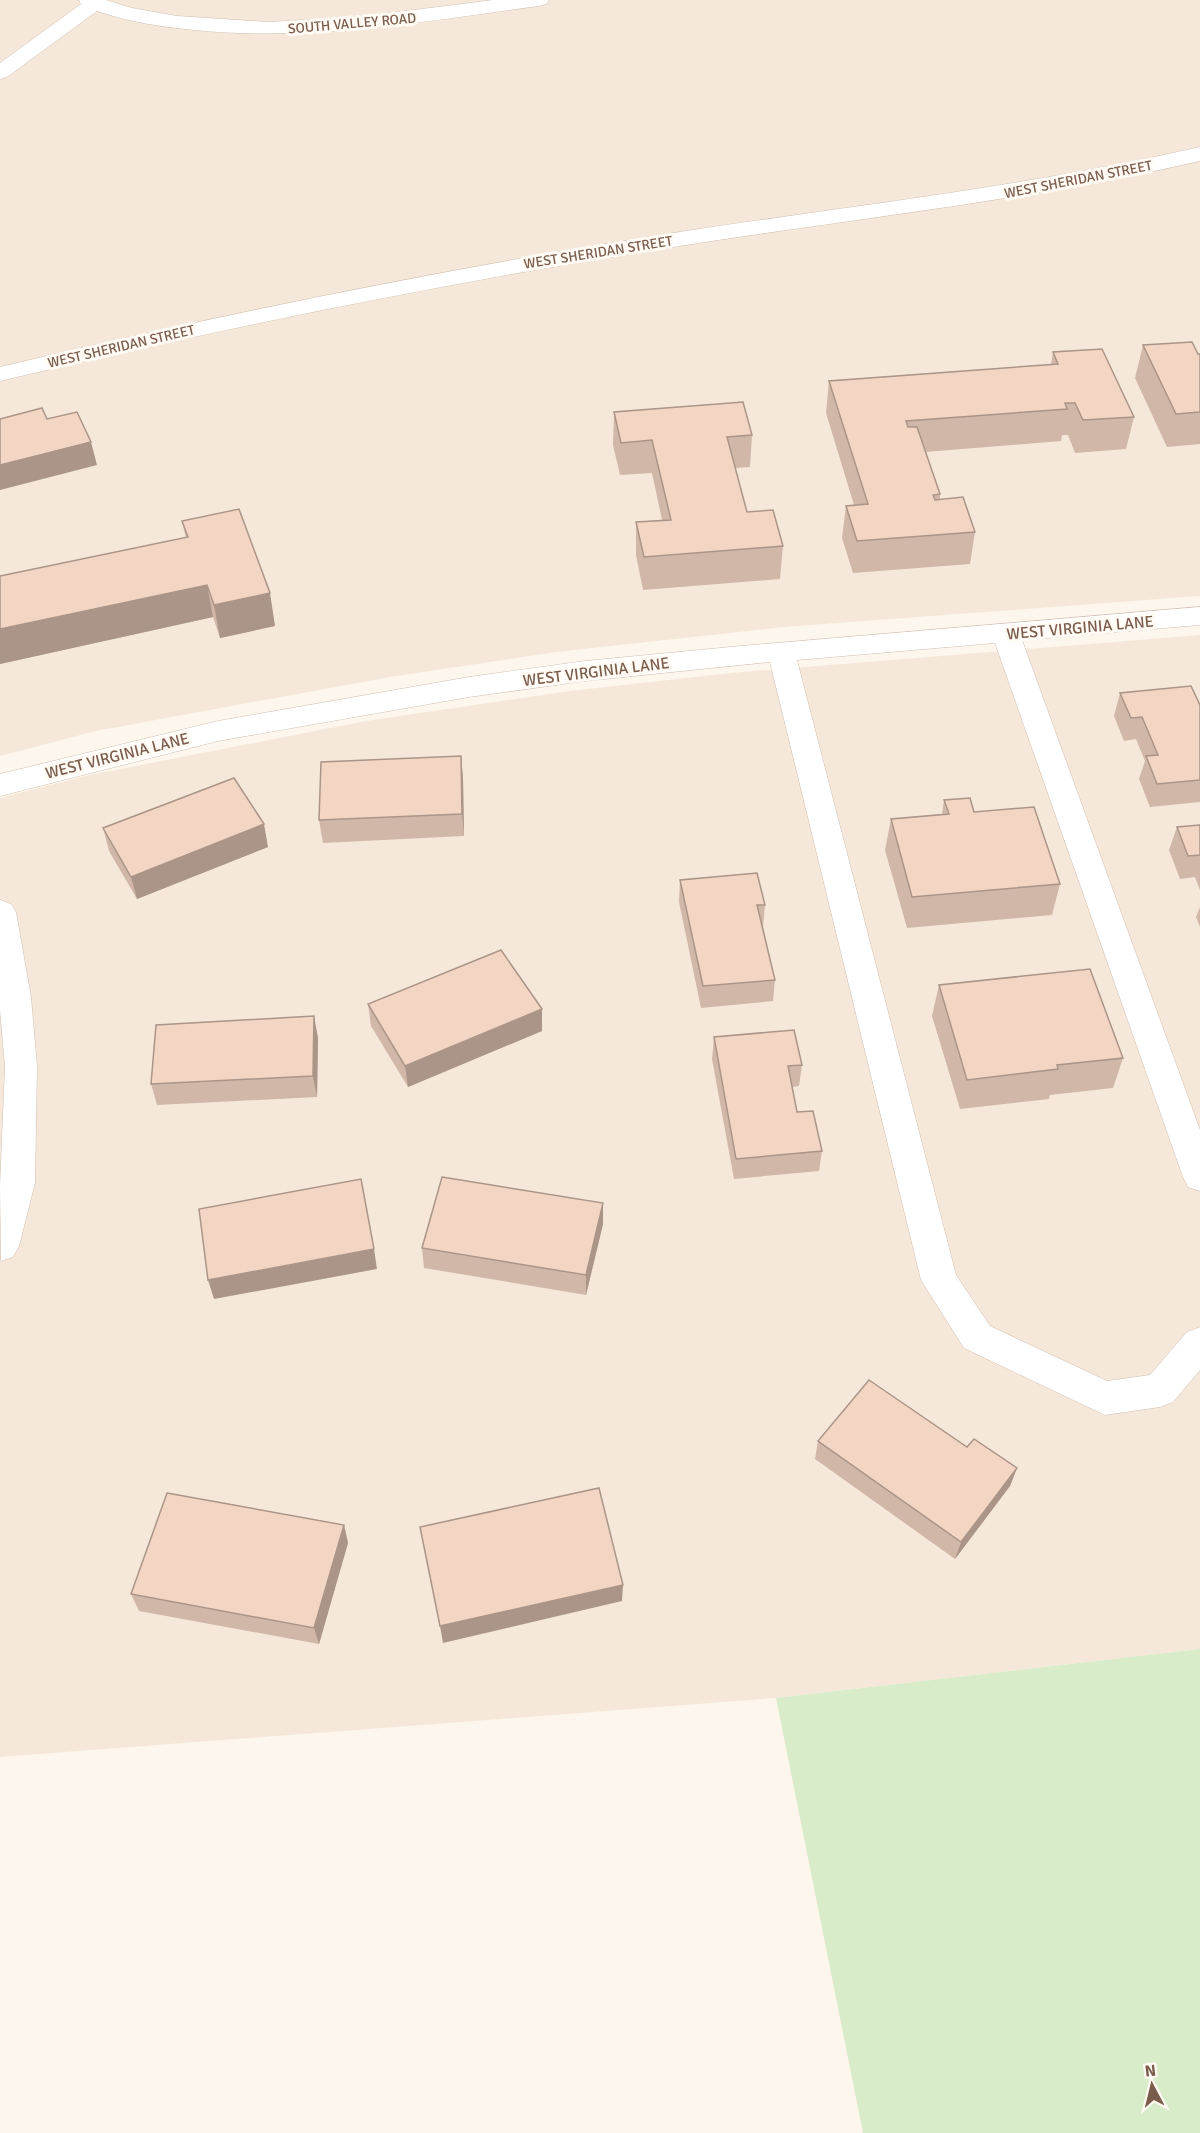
<svg xmlns="http://www.w3.org/2000/svg" width="1200" height="2133" font-family="Signika,sans-serif">
<style>
.residential{fill:#f5e8da}
.green{fill:#d8ecc9}
.lines{fill:none;stroke-linecap:round;stroke-linejoin:round}
.minor-casing{stroke:#d1beb0;stroke-width:1}
.minor{fill:#fff;fill-rule:evenodd}
.wall{fill:#d1b7a8}
.shaded-wall{fill:#aa9588}
.building{fill:#f3d5c3;stroke:#aa9588;stroke-width:1.5}
.labels{text-anchor:middle;stroke-width:6;stroke-linejoin:round;paint-order:stroke}
.far-street-label{font-size:14px;fill:#7a5c4d;stroke:#fffaf3}
.street-label{font-size:16px;fill:#7a5c4d;stroke:#fffaf3}
</style>
<rect width="100%" height="100%" fill="#fdf6ec"/>
<path class="residential" d="M0 0H1200V596L784 627 556 652 390 677 96 731 0 756Z
M1200 635V1649L776 1698 0 1757V798L90 775 366 721 570 691 731 673Z"/>
<path class="green" d="M1200 1649V2133H863L776 1698Z"/>
<g class="lines">
<defs>
<path id="minor" d="M79 0H106L132 8 177 16 269 22 359 17 493 0H549L546 4 539 6C425 21 311 42 195 30 162 27 129 22 97 11L7 77 0 79V63L81 4Z
M1200 147V161C1030 200 858 218 686 245 455 281 227 327 0 381V367C227 313 455 267 686 231 858 205 1030 186 1200 147Z
M1200 607V625L1022 640 1200 1130V1191L1188 1187 1183 1177 995 643 797 660 956 1275 990 1326 1107 1381 1150 1375 1187 1332 1200 1327V1370L1173 1402 1160 1407 1105 1415 964 1348 921 1280 770 662 585 681 469 697 218 741 0 796V774L218 721 469 677 585 661 741 646Z
M0 900 11 904 16 912 31 997 37 1066 35 1183 19 1246 13 1257 1 1261 0 1186 5 1066 0 1010Z"/>
</defs>
<use href="#minor" class="minor-casing"/>
<use href="#minor" class="minor"/>
</g>
<path class="wall" d="M1143 345 1200 354V444L1167 447 1135 378Z
M1053 352 1134 417 1126 449 1075 453 1068 435H1062L1061 441 925 452 940 494V499L975 532 970 564 853 573 842 538 846 506 854 505 826 413 829 381 1051 365Z
M614 412 752 435 750 467 735 468 747 512 783 546 780 579 643 590 636 555V522L662 520 652 473 620 475 613 445Z
M182 521 275 626 220 638 213 617 0 664V576L186 538Z
M1120 693 1200 705V802L1150 807 1139 779 1145 761 1136 739 1124 741 1114 716Z
M461 756 463 779 464 836 323 843 319 820Z
M944 800 974 812 1060 884 1052 915 907 928 885 850 891 819 942 814Z
M1200 825V890L1195 877 1180 879 1169 850 1177 827Z
M103 828 268 847 137 899 109 851Z
M680 880 765 905 763 927 775 980 773 1001 701 1008 679 902Z
M1200 907V927L1196 917Z
M939 985 1123 1058 1113 1088 1050 1095 1049 1099 960 1109 932 1016Z
M368 1004 542 1031 408 1087 371 1026Z
M714 1037 802 1065 799 1086 792 1087 797 1112 822 1151 819 1171 734 1179 712 1059Z
M318 1038 317 1097 157 1105 151 1084Z
M603 1203V1224L586 1295 424 1268 422 1248Z
M818 1441 967 1447 1017 1468 1010 1486 955 1559 815 1459Z
M344 1525 348 1543 319 1644 139 1611 131 1594Z"/>
<path class="shaded-wall" d="M91 442 97 465 0 490V465Z
M207 585 213 617 0 664V629Z
M270 593 275 626 220 638 214 605Z
M461 756 463 779 464 836 462 814Z
M264 824 268 847 137 899 131 877Z
M542 1009V1031L408 1087 405 1066Z
M314 1016 318 1038 317 1097 313 1076Z
M603 1203V1224L586 1295V1275Z
M374 1249 377 1269 214 1299 208 1280Z
M1017 1468 1010 1486 955 1559 961 1542Z
M344 1525 348 1543 319 1644 314 1628Z
M623 1585 622 1601 443 1643 440 1626Z"/>
<path class="building" d="M1192 342 1198 354H1200V412L1176 414 1143 345Z
M1102 349 1134 417 1083 420 1075 403H1065L1067 409 906 421 908 427H917L940 494 933 495 935 500 963 497 975 532 857 541 846 506 868 504 829 381 1058 364 1053 352Z
M743 402 752 435 727 437 747 512 773 510 783 546 644 557 636 522 671 520 652 440 621 443 614 412Z
M42 408 47 419 77 412 91 442 0 465V419Z
M239 509 270 593 214 605 207 585 0 629V576L188 537 182 521Z
M1191 686 1200 705V780L1157 784 1146 756 1158 755 1142 717 1131 718 1120 693Z
M461 756 462 814 319 820 321 762Z
M234 778 264 824 131 877 103 828Z
M970 798 974 812 1034 807 1060 884 912 897 891 819 949 814 944 800Z
M1200 825V855L1188 856 1177 827Z
M757 873 765 905H757L775 980 703 986 680 880Z
M501 950 542 1009 405 1066 368 1004Z
M1090 969 1123 1058 1057 1065 1058 1069 967 1080 939 985Z
M314 1016 313 1076 151 1084 156 1025Z
M794 1030 802 1065 788 1066 797 1112 813 1111 822 1151 736 1159 714 1037Z
M442 1177 603 1203 586 1275 422 1248Z
M361 1179 374 1249 208 1280 199 1209Z
M869 1380 967 1447 974 1439 1017 1468 961 1542 818 1441Z
M599 1488 623 1585 440 1626 420 1527Z
M167 1493 344 1525 314 1628 131 1594Z"/>
<g class="labels">
<g class="far-street-label">
<text transform="translate(352 23) rotate(-5)" y="5">SOUTH VALLEY ROAD</text>
<text transform="translate(1078 179) rotate(-11)" y="5">WEST SHERIDAN STREET</text>
<text transform="translate(598 252) rotate(-9)" y="5">WEST SHERIDAN STREET</text>
<text transform="translate(121 346) rotate(-13)" y="5">WEST SHERIDAN STREET</text>
</g>
<g class="street-label">
<text transform="translate(1080 627) rotate(-5)" y="6">WEST VIRGINIA LANE</text>
<text transform="translate(596 671) rotate(-7)" y="6">WEST VIRGINIA LANE</text>
<text transform="translate(117 755) rotate(-14)" y="6">WEST VIRGINIA LANE</text>
</g>
</g>
<g transform="translate(1152 2085) rotate(353)" stroke="#fffaf3" stroke-width="4.5" paint-order="stroke">
<path d="M0-4.5L10 22L0 15L-10 22Z" fill="#7a5c4d"/>
<text y="-9" font-size="16" font-weight="bold" text-anchor="middle" fill="#7a5c4d">N</text>
</g>
</svg>
